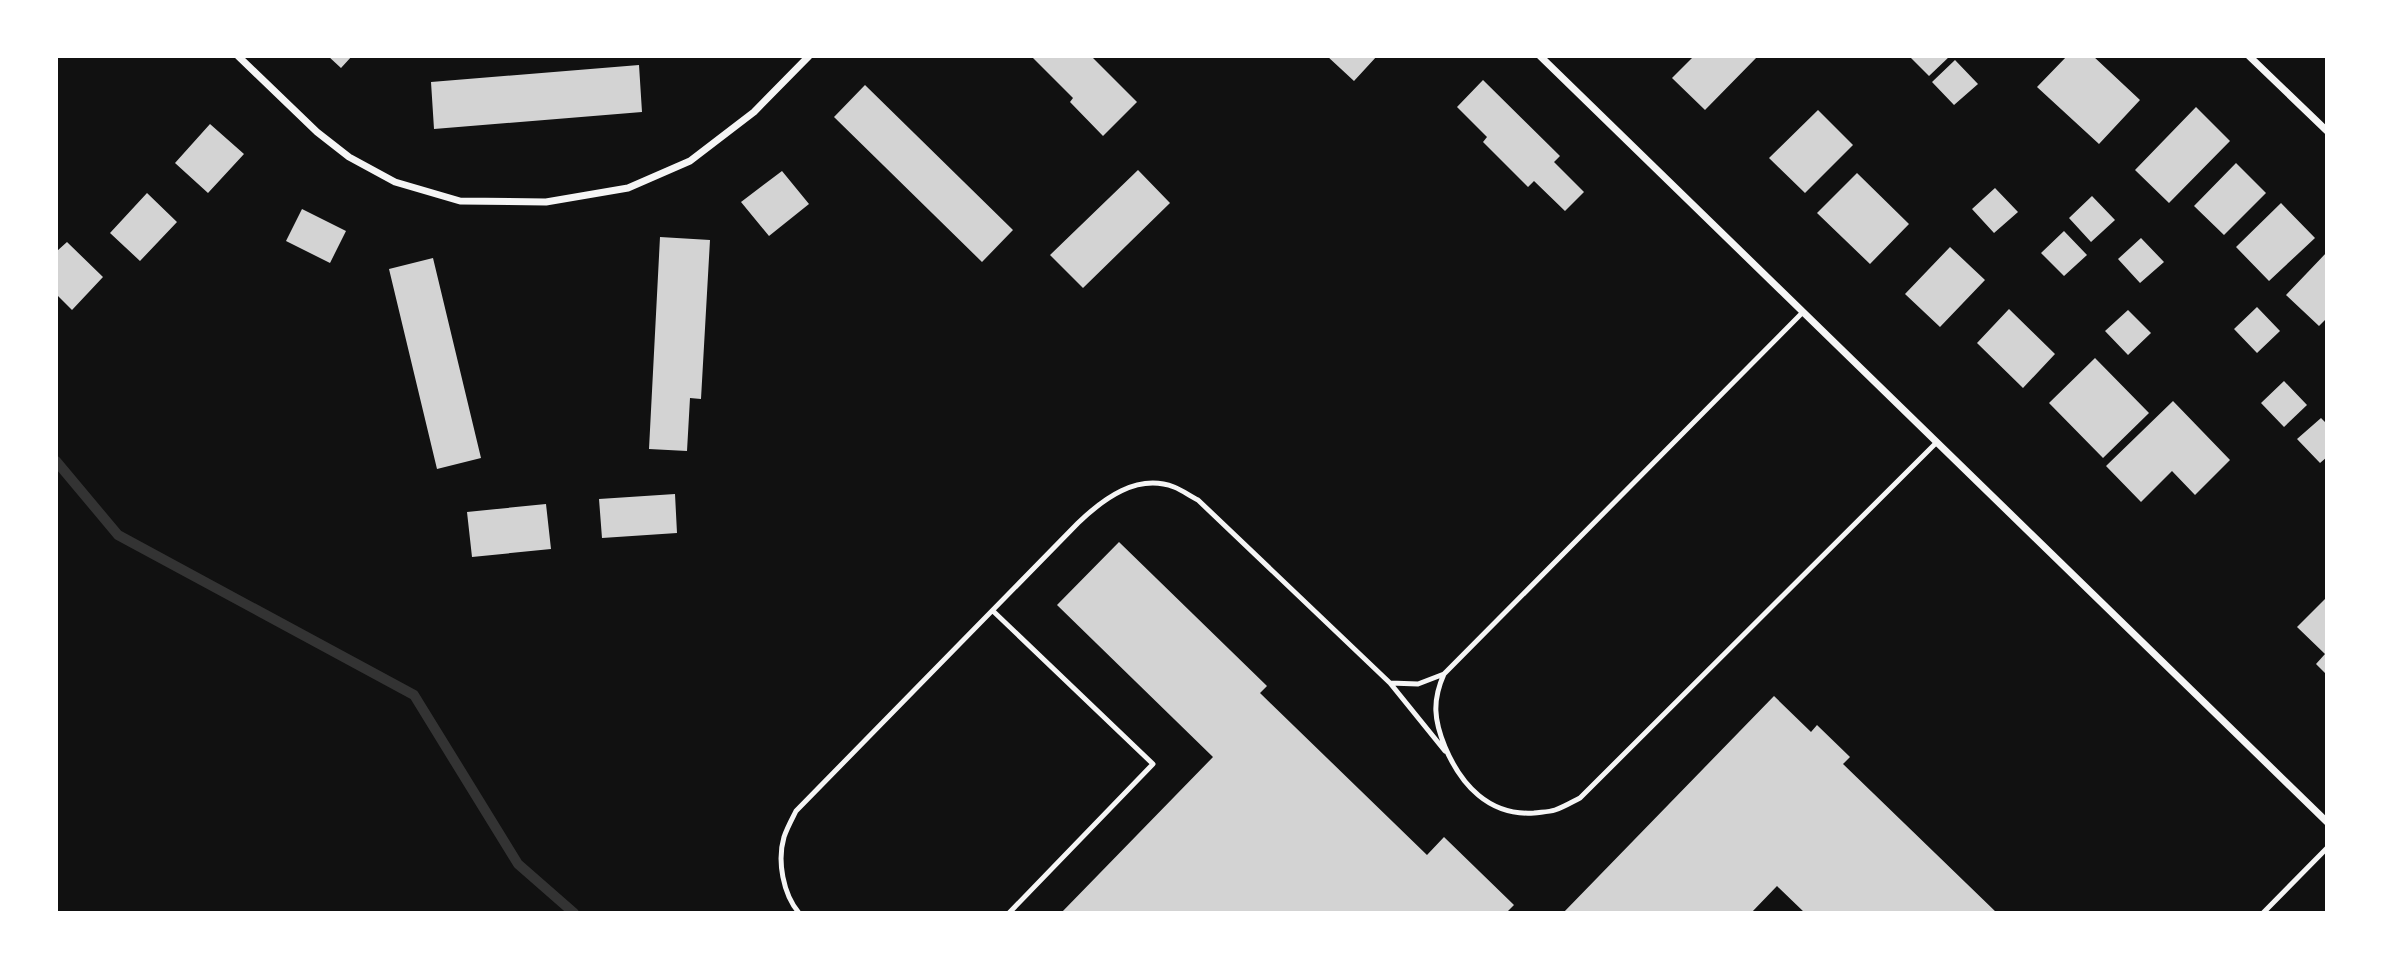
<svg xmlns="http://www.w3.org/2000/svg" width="2383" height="969" font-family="'Fira Sans',sans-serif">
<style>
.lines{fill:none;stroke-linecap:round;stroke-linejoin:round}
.stream{stroke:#333;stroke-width:10}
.building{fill:#d3d3d3}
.service{stroke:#f5f5f5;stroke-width:5}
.minor{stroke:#f5f5f5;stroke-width:7}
</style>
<rect width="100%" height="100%" fill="#111"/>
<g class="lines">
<path class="stream" d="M56 461 118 535 414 695 518 864 574 913"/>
</g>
<path class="building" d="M328 56H352L341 68Z
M1031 56H1091L1137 102 1103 136 1070 102 1073 98Z
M1327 56H1377L1354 81Z
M1694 56H1758L1705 110 1672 78Z
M1909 56H1950L1929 76Z
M2067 56H2093L2140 100 2099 144 2037 87Z
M1955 60 1978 84 1954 105 1932 82Z
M639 65 642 112 434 129 431 82Z
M1483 80 1560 156 1554 162 1584 192 1565 211 1534 181 1528 187 1483 142 1487 137 1457 107Z
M865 85 1013 230 982 262 834 117Z
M2196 107 2230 141 2169 203 2135 170Z
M1818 110 1853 145 1805 193 1769 158Z
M210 124 244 154 208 193 175 163Z
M2236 163 2266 193 2224 235 2194 206Z
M1138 170 1170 203 1083 288 1050 255Z
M782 171 809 204 769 236 741 202Z
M1857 173 1909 224 1870 264 1817 213Z
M1995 188 2018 212 1994 233 1972 209Z
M147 193 177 222 140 261 110 233Z
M2092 196 2115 220 2091 242 2069 218Z
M2281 203 2315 238 2269 281 2236 247Z
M302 209 346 231 330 263 286 241Z
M2064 231 2087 255 2064 276 2041 253Z
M660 237 710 240 701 399 690 398 687 451 649 449Z
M2141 238 2164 262 2140 283 2118 259Z
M67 242 103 277 72 310 56 294V249L57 251Z
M1950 247 1985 280 1940 327 1905 294Z
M2327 252V318L2319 326 2286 295Z
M433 258 481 458 437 469 389 269Z
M2257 307 2280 331 2257 353 2234 329Z
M2009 309 2055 354 2023 388 1977 343Z
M2128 310 2151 333 2128 355 2105 331Z
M2095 358 2149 413 2103 458 2049 403Z
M2284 381 2307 405 2284 427 2261 403Z
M2173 401 2230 460 2195 495 2172 471 2141 502 2106 466Z
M2321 418 2327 424V457L2320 463 2297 439Z
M675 494 677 533 602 538 599 499Z
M546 504 551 549 472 557 467 512Z
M1119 542 1267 686 1260 693 1427 855 1444 837 1514 905 1506 913H1061L1213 757 1057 605Z
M2327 597V675L2316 664 2325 654 2297 627Z
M1774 696 1811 732 1817 725 1850 757 1843 764 1997 913H1805L1777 886 1751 913H1563Z"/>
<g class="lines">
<path class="service" d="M1803 312 1444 674C1432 701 1434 720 1445 747 1461 785 1489 816 1534 813 1541 812 1549 812 1555 810 1564 807 1572 802 1580 798L1937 442
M993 611 1153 764 1009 913
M1390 683 1418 684 1444 674
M799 913C783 894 777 861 784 837 787 828 792 819 796 811L1078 523C1103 499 1137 473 1174 487 1182 490 1190 496 1198 500L1390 683 1445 751
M2263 913 2327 848"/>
<path class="minor" d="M238 56 317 132 349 157 395 182 460 201 546 202 628 188 690 161 754 112 809 56
M1540 56 2327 822
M2249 56 2327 131"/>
</g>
<rect width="2383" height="969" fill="none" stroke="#ffffff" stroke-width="116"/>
</svg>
